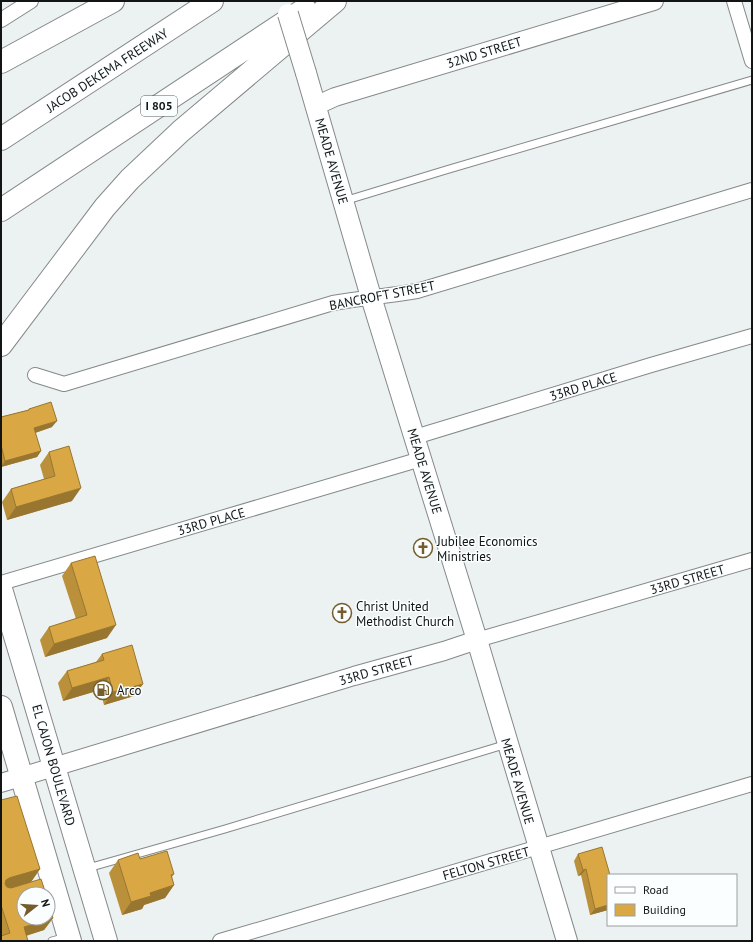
<svg xmlns="http://www.w3.org/2000/svg" width="753" height="942" font-family="'PT Sans',sans-serif">
<style>
.lines{fill:none;stroke-linecap:round;stroke-linejoin:round}
.service-casing{stroke:#858989;stroke-width:9}
.minor-casing{stroke:#858989;stroke-width:16}
.tertiary-casing{stroke:#858989;stroke-width:20}
.secondary-casing{stroke:#858989;stroke-width:22}
.primary-casing{stroke:#858989;stroke-width:24}
.motorway-casing{stroke:#858989;stroke-width:24}
.service{stroke:#fff;stroke-width:7}
.minor{stroke:#fff;stroke-width:14}
.tertiary{stroke:#fff;stroke-width:18}
.secondary{stroke:#fff;stroke-width:20}
.primary{stroke:#fff;stroke-width:22}
.motorway{stroke:#fff;stroke-width:22}
.secondary-bridge-casing{stroke:#858989;stroke-width:22;stroke-linecap:butt}
.secondary-bridge{stroke:#fff;stroke-width:20}
.wall{fill:#bb903b}
.shaded-wall{fill:#987630}
.building{fill:#d9a845;stroke:#987630}
.labels{text-anchor:middle;stroke-width:3;stroke-linejoin:round;paint-order:stroke}
.shield{fill:#fafeff;stroke:#585a5a;stroke-width:1}
.shield-label{font-size:12px;font-weight:bold;fill:#131414}
.street-label{font-size:13px;fill:#131414;stroke:#fafeff}
.poi-label{font-size:13px;fill:#131414;stroke:#fafeff;text-anchor:start}
</style>
<rect width="100%" height="100%" fill="#ecf1f1"/>
<g class="lines">
<defs>
<path id="service" d="M344 201 446 170 752 80
M88 868 225 829 507 744
M52 941 67 937"/>
<path id="minor" d="M734 1 752 61
M1 20 31 1
M35 375 64 384 333 303C361 298 389 296 417 291L752 190
M415 437 651 365 752 336
M1 583 421 459
M477 640 752 560
M220 941 752 784"/>
<path id="tertiary" d="M315 106 335 97 654 1
M1 783 354 676 444 651 477 640"/>
<path id="secondary" d="M306 73 371 297 477 640 567 941"/>
<path id="primary" d="M1 589 106 941
M1 707 70 941"/>
<path id="motorway" d="M1 62 113 1
M1 139 212 1
M1 210 305 9
M1 345 105 207 130 179 181 131 335 1"/>
</defs>
<use href="#service" class="service-casing"/>
<use href="#minor" class="minor-casing"/>
<use href="#tertiary" class="tertiary-casing"/>
<use href="#secondary" class="secondary-casing"/>
<use href="#primary" class="primary-casing"/>
<use href="#motorway" class="motorway-casing"/>
<use href="#service" class="service"/>
<use href="#minor" class="minor"/>
<use href="#tertiary" class="tertiary"/>
<use href="#secondary" class="secondary"/>
<use href="#primary" class="primary"/>
<use href="#motorway" class="motorway"/>
<defs>
<path id="secondary-bridge" d="M288 14 306 73"/>
</defs>
<use href="#secondary-bridge" class="secondary-bridge-casing"/>
<use href="#secondary-bridge" class="secondary-bridge"/>
</g>
<path class="wall" d="M29 409 52 427 35 433 41 451 37 457 1 467V417L28 410Z
M49 452 72 501 7 520 2 502 11 489 44 479 40 465Z
M71 563 107 638 45 657 40 640 49 627 76 619 62 576Z
M102 654 143 684 134 696 104 705 100 690 63 701 58 683 67 671 96 662Z
M1 800 40 869 31 882 53 918 44 930 26 936 1 941Z
M578 854 608 875V910L590 915 581 875 578 876 574 861Z
M140 859 174 874 172 877 174 885 165 898 144 905 142 909 122 915 109 873 118 860Z"/>
<path class="shaded-wall" d="M57 421 52 427 29 435 34 428Z
M41 451 37 457 1 467 5 461Z
M81 488 72 501 7 520 16 507Z
M116 625 107 638 45 657 54 644Z
M109 677 100 690 63 701 72 688Z
M143 684 134 696 104 705 113 692Z
M40 869 31 882 1 891 6 880 9 878Z
M586 869 581 875 578 876 583 870Z
M174 885 165 898 144 905 142 909 122 915 131 902 150 893Z
M608 905V910L590 915 595 909Z
M53 918 44 930 15 939 24 927Z"/>
<path class="building" d="M51 402 57 421 34 428 41 451 5 461 1 445V417L29 410V409Z
M69 446 81 488 16 507 11 489 55 476 49 452Z
M95 556 116 625 54 644 49 627 87 615 71 563Z
M132 645 143 684 113 692 109 677 72 688 67 671 104 660 102 654Z
M17 796 40 869 9 878 6 880 5 884 7 887 11 888 41 879 46 894H24V918H48V901L53 918 24 927 28 941H1V936L10 933 1 905V800Z
M602 847 610 875H608V905L595 909 586 869 583 870 578 854Z
M167 851 174 874 171 875 174 885 150 893 151 896 131 902 118 860 138 853 140 859Z"/>
<defs>
<symbol id="church-ring" viewBox="-11 -11 22 22"><circle r="9.5" fill="#fafeff" stroke="#745c2d" stroke-width="1.5"/><path d="M-1.2-6h2.4v3.5h3.3v2.4h-3.3V6h-2.4V-.1h-3.3v-2.4h3.3Z" fill="#745c2d"/></symbol>
<symbol id="fuel-ring" viewBox="-11 -11 22 22"><circle r="9.5" fill="#fafeff" stroke="#745c2d" stroke-width="1.5"/><path d="M-5.5-6h7V0h2V4h1.3V-2.5L3-4.5l.8-.8L6-3V5H2.5V1h-1V6h-7ZM-4.2-4.7v3.2H.2V-4.7Z" fill="#745c2d"/></symbol>
</defs>
<g fill-rule="evenodd">
<use href="#church-ring" x="412" y="537" width="22" height="22"/>
<use href="#church-ring" x="331" y="602" width="22" height="22"/>
<use href="#fuel-ring" x="92" y="679" width="22" height="22"/>
</g>
<g class="labels">
<rect class="shield" x="141" y="96" width="36" height="20" rx="3"/>
<g class="shield-label">
<text x="159" y="110">I 805</text>
</g>
<g class="street-label">
<text transform="translate(484 52) rotate(-17)" y="5">32ND STREET</text>
<text transform="translate(107 70) rotate(-33)" y="5">JACOB DEKEMA FREEWAY</text>
<text transform="translate(332 161) rotate(74)" y="5">MEADE AVENUE</text>
<text transform="translate(382 295) rotate(-11)" y="5">BANCROFT STREET</text>
<text transform="translate(583 386) rotate(-17)" y="5">33RD PLACE</text>
<text transform="translate(425 471) rotate(73)" y="5">MEADE AVENUE</text>
<text transform="translate(211 521) rotate(-16)" y="5">33RD PLACE</text>
<text transform="translate(687 579) rotate(-16)" y="5">33RD STREET</text>
<text transform="translate(376 670) rotate(-16)" y="5">33RD STREET</text>
<text transform="translate(54 765) rotate(74)" y="5">EL CAJON BOULEVARD</text>
<text transform="translate(518 781) rotate(74)" y="5">MEADE AVENUE</text>
<text transform="translate(486 863) rotate(-16)" y="5">FELTON STREET</text>
</g>
<g class="poi-label">
<text x="437" y="546">Jubilee Economics<tspan x="437" dy="15">Ministries</tspan></text>
<text x="356" y="611">Christ United<tspan x="356" dy="15">Methodist Church</tspan></text>
<text x="117" y="695">Arco</text>
</g>
</g>
<rect width="753" height="942" fill="none" stroke="#131414" stroke-width="4"/>
<rect x="607" y="874" width="130" height="52" fill="#fafeff" stroke="#9ea0a1"/>
<rect x="615" y="887" width="20" height="6" fill="#ffffff" stroke="#9ea0a1"/>
<text x="643" y="894" font-size="12" fill="#131414">Road</text>
<rect x="615" y="904" width="20" height="12" fill="#d9a845" stroke="#9ea0a1"/>
<text x="643" y="914" font-size="12" fill="#131414">Building</text>
<g transform="translate(36 906) rotate(73)"><circle r="19" fill="#fafeff" stroke="#9ea0a1"/>
<path d="M0-3L7 15L0 10L-7 15Z" fill="#745c2d"/>
<text y="-6" font-size="11" font-weight="bold" text-anchor="middle" fill="#131414">N</text>
</g>
</svg>
